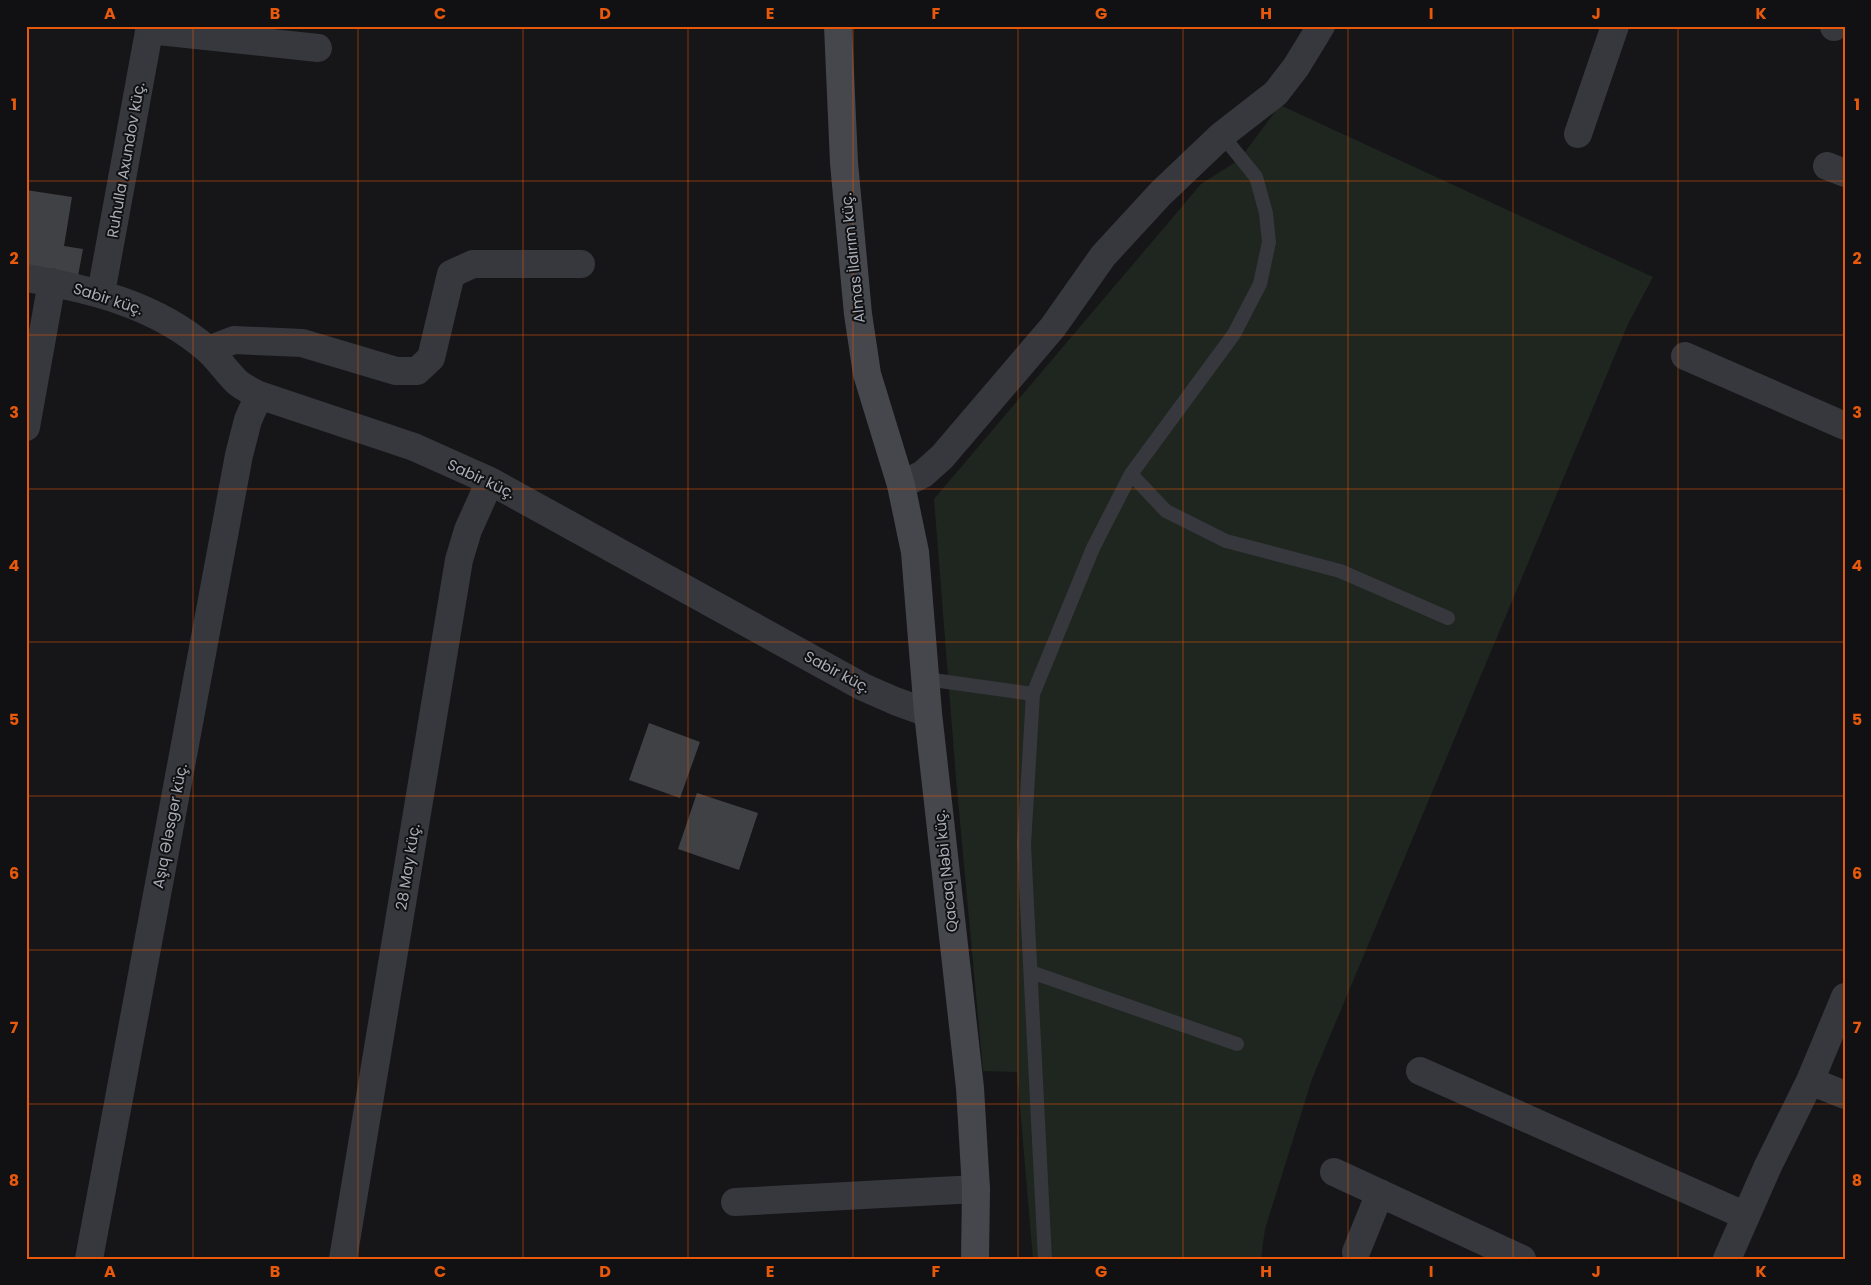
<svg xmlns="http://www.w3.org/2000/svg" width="1871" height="1285" font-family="Poppins,sans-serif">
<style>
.green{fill:#1e261f}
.building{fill:#404145}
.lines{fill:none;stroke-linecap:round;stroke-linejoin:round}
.lane{stroke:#37383d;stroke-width:14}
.street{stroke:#37383d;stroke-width:28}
.secondary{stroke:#45474d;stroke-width:28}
.grid{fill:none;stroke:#e8590c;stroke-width:1;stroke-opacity:0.55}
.labels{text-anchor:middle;stroke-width:4;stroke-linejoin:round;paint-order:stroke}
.street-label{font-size:15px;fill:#a8adb8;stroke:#111113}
.neatline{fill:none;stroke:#e8590c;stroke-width:2}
.grid-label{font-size:16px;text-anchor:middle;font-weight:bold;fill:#e8590c}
</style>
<rect width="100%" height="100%" fill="#161618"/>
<path class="green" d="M1280 105 1653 277 1628 324 1312 1079 1265 1229 1261 1259H1033L1017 1072 983 1071 956 778 934 499 1201 184 1239 160Z"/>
<path class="building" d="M26 190 72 197 64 246 83 249 78 276 26 267Z
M649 723 700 742 680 798 629 780Z
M697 793 758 813 739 870 678 849Z"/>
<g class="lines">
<path class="lane" d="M1131 474 1166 511 1226 541 1340 571 1448 618
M926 679 1033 694
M1031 972 1237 1044
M1045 1259 1024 845 1033 694 1093 548 1131 474 1234 334 1260 284 1269 242 1266 213 1256 177 1222 135"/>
<path class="street" d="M1834 27V26
M149 30 318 48
M1578 134 1615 26
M1827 166 1845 173
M26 278C91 289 157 305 208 350 218 359 226 371 236 381 242 387 251 391 259 395L414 447 490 481 863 687 895 701 928 713
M101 293 150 26
M208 350 234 340 302 343 396 371H417L431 358 451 274 473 264H581
M1685 356 1845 426
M26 427 52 282
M901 485 923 474 942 457 1053 327 1103 256 1161 193 1222 135 1276 93 1296 67 1321 26
M1420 1071 1746 1216
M1810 1081 1845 1095
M1334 1172 1522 1259
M735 1202 976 1189
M1356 1252 1380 1193
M89 1259 239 455 248 420 259 395
M343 1259 459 560 468 530 490 481
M1727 1259 1768 1166 1810 1081 1845 997"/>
<path class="secondary" d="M838 26 844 163 858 314 867 374 901 485 915 552 928 713 970 1088 976 1189 975 1259"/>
</g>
<path class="grid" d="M193 26V1259M358 26V1259M523 26V1259M688 26V1259M853 26V1259M1018 26V1259M1183 26V1259M1348 26V1259M1513 26V1259M1678 26V1259M26 181H1845M26 335H1845M26 489H1845M26 642H1845M26 796H1845M26 950H1845M26 1104H1845"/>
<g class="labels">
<g class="street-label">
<text transform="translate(126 160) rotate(-80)" y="5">Ruhulla Axundov küç.</text>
<text transform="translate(853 258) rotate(-96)" y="5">Almas İldırım küç.</text>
<text transform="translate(108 299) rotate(18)" y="5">Sabir küç.</text>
<text transform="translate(481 479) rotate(25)" y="5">Sabir küç.</text>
<text transform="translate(837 672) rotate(28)" y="5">Sabir küç.</text>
<text transform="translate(170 826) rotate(-79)" y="5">Aşıq Ələsgər küç.</text>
<text transform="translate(408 867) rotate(-81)" y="5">28 May küç.</text>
<text transform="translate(946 871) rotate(-96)" y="5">Qacaq Nəbi küç.</text>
</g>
</g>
<rect width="1871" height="1285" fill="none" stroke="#111113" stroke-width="55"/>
<rect x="28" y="28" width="1816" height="1230" class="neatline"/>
<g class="grid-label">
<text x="110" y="19">A</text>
<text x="275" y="19">B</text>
<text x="440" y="19">C</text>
<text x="605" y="19">D</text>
<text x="770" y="19">E</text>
<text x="936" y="19">F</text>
<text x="1101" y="19">G</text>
<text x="1266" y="19">H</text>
<text x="1431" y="19">I</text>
<text x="1596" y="19">J</text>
<text x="1761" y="19">K</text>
<text x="14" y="110">1</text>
<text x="1857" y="110">1</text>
<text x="14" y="264">2</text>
<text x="1857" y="264">2</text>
<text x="14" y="418">3</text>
<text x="1857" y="418">3</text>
<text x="14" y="571">4</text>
<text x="1857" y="571">4</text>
<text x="14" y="725">5</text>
<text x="1857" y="725">5</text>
<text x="14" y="879">6</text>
<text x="1857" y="879">6</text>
<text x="14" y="1033">7</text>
<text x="1857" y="1033">7</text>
<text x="14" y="1186">8</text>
<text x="1857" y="1186">8</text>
<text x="110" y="1277">A</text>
<text x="275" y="1277">B</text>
<text x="440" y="1277">C</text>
<text x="605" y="1277">D</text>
<text x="770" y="1277">E</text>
<text x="936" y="1277">F</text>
<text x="1101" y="1277">G</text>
<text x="1266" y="1277">H</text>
<text x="1431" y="1277">I</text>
<text x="1596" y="1277">J</text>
<text x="1761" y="1277">K</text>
</g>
</svg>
